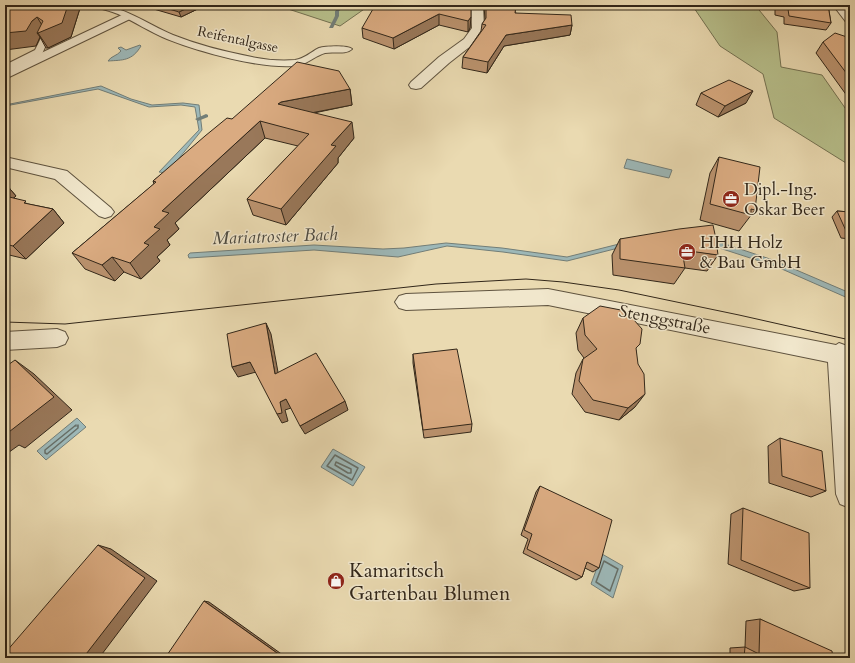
<svg xmlns="http://www.w3.org/2000/svg" width="855" height="663" font-family="Cardo,serif">
<style>
.green{fill:#b7bf8b;stroke:#747252}
.water{fill:#9db8b8;stroke:#727e78}
.lines{fill:none;stroke-linecap:round;stroke-linejoin:round}
.shore-far1{stroke:#676f68;stroke-width:1}
.shore{stroke:#676f68;stroke-width:1.5}
.stream{fill:#727e78;fill-rule:evenodd}
.service-casing{stroke:#5f533f;stroke-width:2}
.minor-casing{stroke:#5f533f;stroke-width:2}
.service{fill:#f1e7cc;fill-rule:evenodd}
.minor{fill:#f1e7cc;fill-rule:evenodd}
.tram{stroke:#312619;stroke-width:1}
.wall{fill:#bb936f;stroke:#312619}
.shaded-wall{fill:#99785a;stroke:#312619}
.building{fill:#daab81;stroke:#312619}
.labels{text-anchor:middle;stroke-width:3;stroke-linejoin:round;paint-order:stroke}
.far-street-label{font-size:14px;fill:#312619;stroke:#f1e7cc}
.poi-label{font-size:17px;fill:#312619;stroke:#f1e7cc;text-anchor:start}
.street-label{font-size:17px;fill:#312619;stroke:#f1e7cc}
.water-label{font-size:18px;font-style:italic;fill:#4c4a41;stroke:#f1e7cc}
.near-poi-label{font-size:20px;fill:#312619;stroke:#f1e7cc;text-anchor:start}
</style>
<rect width="100%" height="100%" fill="#eadab1"/>
<filter id="stains"><feTurbulence type="fractalNoise" baseFrequency=".005" numOctaves="4"/><feColorMatrix values="0 0 0 0 .2 0 0 0 0 .09 0 0 0 0 .02 0 0 0 .5 -.17"/></filter>
<radialGradient id="worn" r=".72"><stop offset=".6" stop-color="#630" stop-opacity="0"/><stop offset="1" stop-color="#630" stop-opacity=".3"/></radialGradient>
<path class="green" d="M276 5H370L340 26Z
M692 5H755L777 32 781 67 822 75 850 115V161L846 163 774 118 763 74 720 46Z"/>
<path class="water" d="M140 45 141 46C132 61 123 60 108 61 111 56 117 56 121 51L118 48 121 47 126 50Z
M101 86 131 99 152 105 183 103 199 105 202 130 167 173 159 172 199 130 195 107 181 105 149 107 98 89 5 106V105Z
M627 159 672 170 669 178 624 168Z
M647 237 713 240 773 260 850 293V299L775 266 710 245 650 240 567 261 503 252 447 246 398 257 314 250 189 258 188 255 190 253 314 245 383 249 404 248 446 243 502 248 567 257Z
M77 418 86 427 46 460 37 451Z
M333 449 365 467 353 486 321 467Z
M602 554 623 566 613 598 591 584Z"/>
<g class="lines">
<path class="shore-far1" d="M75 426H78"/>
<path class="shore" d="M76 425 45 450V453L47 454 78 428V425
M335 455 358 468 352 480 327 466Z
M336 462 351 469V473H348L335 465Z
M604 561 618 569 610 591 596 582Z"/>
<path class="stream" d="M342 5H347L339 11V16L333 28H329L335 16V11Z
M206 114 208 115V117L198 121 195 119Z"/>
<defs>
<path id="service" d="M94 5C123 5 147 24 173 35 198 45 226 52 252 57 266 60 281 61 295 60 304 59 311 52 319 48 325 46 348 45 352 49 346 55 333 51 325 53 314 56 307 65 295 66 260 69 200 52 167 39 150 32 135 22 118 14 111 11 103 9 95 7Z
M46 33 50 36 42 54 5 72V65L35 50 42 36Z"/>
<path id="minor" d="M471 5H483L484 28 472 45 449 63 421 88 416 89 411 88 409 85 411 82 439 57 464 39 472 28Z
M833 5H845L850 11V23L846 22Z
M126 13 130 15 132 17 130 19 5 79V70Z
M5 157 67 171 111 208 114 212 111 216 105 218 99 216 55 179 5 167Z
M548 289 836 345 839 343 850 347V508L840 504 836 494 828 362 548 305 406 310 399 308 395 302 399 296 406 294Z
M57 329 65 332 68 338 65 344 57 347 5 350V332Z"/>
</defs>
<use href="#service" class="service-casing"/>
<use href="#minor" class="minor-casing"/>
<use href="#service" class="service"/>
<use href="#minor" class="minor"/>
<path class="tram" d="M5 322 65 324 436 284 526 279 563 282 619 290 739 315 850 340"/>
</g>
<path class="wall" d="M5 5H81L71 37 48 48H46L40 37 36 46Z
M140 5H206L181 17Z
M471 5 470 28 468 32 439 25 394 49 363 38 362 28Z
M484 5H516L515 13 572 25 570 35 504 46 487 73 462 68 463 57 481 31 482 24 485 20Z
M775 5H828L831 23 826 30 784 24V17L775 15Z
M850 38V100L816 53 823 42Z
M350 89 352 105 314 113 354 138 338 158V163L286 225 253 215 247 199 298 146 265 138 175 223 179 229 167 240 170 245 157 257 160 261 141 279 124 272 115 281 85 269 72 253 154 184 153 181 232 119Z
M701 93 746 103 718 117 696 105Z
M719 157 755 210 739 231 700 220 710 173Z
M5 183 16 196 14 198 28 204 53 209 64 223 26 259 5 254Z
M837 211 850 212V239L841 238 832 217Z
M620 239 718 255 707 271 685 268 674 284 613 275 612 255Z
M583 318 636 350 635 407 619 420 585 412 572 394 576 373 583 359 584 358 578 350 576 333Z
M413 354 472 424 471 432 424 438 413 363Z
M780 438 826 491 811 497 769 483 768 446Z
M540 486 599 568 593 572 585 568 582 577 576 580 523 553 528 539 521 535 536 492Z
M743 508 810 588 794 591 728 564 731 514Z
M760 619 833 658H730V648L745 647 746 621Z"/>
<path class="shaded-wall" d="M68 5H81L71 37 48 48 38 33H37L40 37 36 46 5 50V33L32 21 37 17 45 30Z
M193 5H206L181 17 179 12Z
M439 14V25L394 49 393 38Z
M471 17 470 28 468 32V21Z
M572 25 570 35 504 46 487 73 488 62 506 35Z
M350 89 352 105 285 118 278 104 281 102Z
M753 91 746 103 718 117 725 106Z
M260 121 265 138 175 223 179 229 167 240 170 245 157 257 160 261 141 279 130 263 144 243 154 227 162 211Z
M352 122 354 138 338 158V163L286 225 281 209 331 145Z
M5 183 16 196 5 205Z
M53 209 64 223 26 259 13 246Z
M112 257 124 272 115 281 102 265Z
M266 323 271 334 280 383 275 374Z
M15 360 34 374 72 410 25 448 19 445 5 455V435Z
M250 362 256 372 238 377 232 367Z
M645 394 635 407 619 420 628 408Z
M286 399 291 408 285 410 288 421 282 423 277 414 280 402Z
M345 401 348 410 305 434 300 426Z
M98 545 111 549 157 581 99 658H83Z
M204 601 209 602 287 658H284Z
M5 648 16 658H5Z"/>
<path class="building" d="M5 5H68L62 23 38 33H37L43 21 37 17 32 21 26 31 5 33Z
M156 5H193L179 12Z
M379 5H471V17L468 21 439 14 393 38 362 28 373 9Z
M486 5H516L515 13 571 15 572 25 506 35 488 62 463 57 486 25 482 24 486 18Z
M779 5H828L831 23 789 16 788 9 779 7Z
M835 33 850 38V78L823 42Z
M297 62 339 71 350 89 281 102 278 104 352 122 331 145 336 146 281 209 247 199 309 134 260 121 162 211 169 213 154 227 160 229 144 243 149 245 130 263 112 257 102 265 72 253 156 182 153 181 205 136 227 118 232 119Z
M729 80 753 91 725 106 701 93Z
M719 157 760 167 755 210 751 209V215L710 204Z
M5 196 26 201 24 203 53 209 13 246 5 244Z
M837 211 850 212V233H847Z
M713 225 716 239 718 255 682 250 685 268 620 259V239L679 229Z
M600 306 626 311 642 329 640 344 636 348 638 364 644 374 645 394 628 408 593 400 579 381 583 359 597 349 585 335 583 318Z
M266 323 275 374 316 353 345 401 300 426 286 399 280 402 282 413 277 414 250 362 232 367 227 334Z
M457 349 472 424 423 430 413 354Z
M15 360 54 397 5 435V367Z
M780 438 822 451 826 491 782 476Z
M540 486 612 520 599 568 587 562 582 577 527 549 532 534 524 530Z
M743 508 809 533 810 588 741 560Z
M98 545 145 578 83 658H5V653Z
M204 601 284 658H165Z
M760 619 832 651 833 658H744L745 647 759 654Z"/>
<defs>
<symbol id="office-disc" viewBox="-11 -11 22 22"><circle r="9.5" fill="#8f2418" stroke="#f1e7cc"/><path d="M-6-3h4V-5.5h4V-3h4V5H-6ZM-1-4.5V-3h2v-1.5ZM-6 0V1H6V0Z" fill="#fff"/></symbol>
<symbol id="shop-disc" viewBox="-11 -11 22 22"><circle r="9.5" fill="#8f2418" stroke="#f1e7cc"/><path d="M-5-2.5h2.3a2.7 3.5 0 0 1 5.4 0H5L5.5 6h-11ZM-1.5-2.5h3a1.5 2.3 0 0 0-3 0Z" fill="#fff"/></symbol>
</defs>
<g fill-rule="evenodd">
<use href="#office-disc" x="721" y="189" width="20" height="20"/>
<use href="#office-disc" x="677" y="242" width="20" height="20"/>
<use href="#shop-disc" x="326" y="571" width="20" height="20"/>
</g>
<g class="labels">
<g class="far-street-label">
<text transform="translate(238 39) rotate(12)" y="5">Reifentalgasse</text>
</g>
<g class="poi-label">
<text x="744" y="195">Dipl.-Ing.<tspan x="744" dy="20">Oskar Beer</tspan></text>
<text x="700" y="248">HHH Holz<tspan x="700" dy="20">&amp; Bau GmbH</tspan></text>
</g>
<g class="street-label">
<text transform="translate(665 319) rotate(11)" y="6">Stenggstraße</text>
</g>
<g class="water-label">
<text transform="translate(275 236) rotate(-2)" y="6">Mariatroster Bach</text>
</g>
<g class="near-poi-label">
<text x="349" y="577">Kamaritsch<tspan x="349" dy="23">Gartenbau Blumen</tspan></text>
</g>
</g>
<rect width="855" height="663" fill="none" stroke="#eadab1" stroke-width="20"/>
<rect x="6" y="6" width="843" height="651" fill="none" stroke="#312619" stroke-width="2"/>
<rect x="10" y="10" width="835" height="643" fill="none" stroke="#312619"/>
<rect width="100%" height="100%" filter="url(#stains)"/>
<rect width="100%" height="100%" fill="url(#worn)"/>
</svg>
